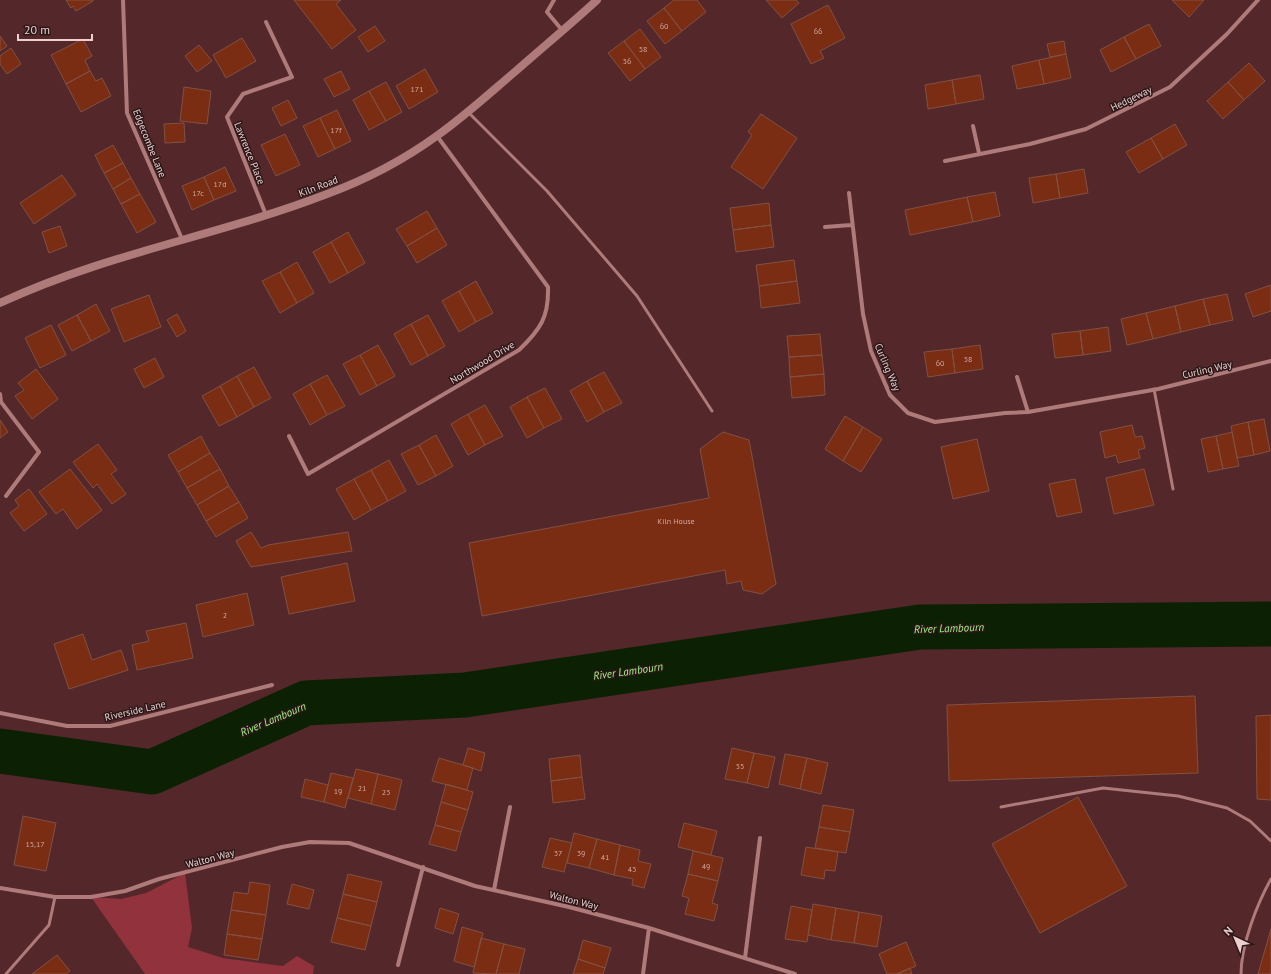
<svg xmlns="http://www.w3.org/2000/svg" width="1271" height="974" font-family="'PT Sans',sans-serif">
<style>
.green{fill:#92323c}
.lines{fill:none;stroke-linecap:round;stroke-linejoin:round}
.river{stroke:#0c2104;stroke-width:45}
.building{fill:#7b2d13;stroke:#805143}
.lane{stroke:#ae7a7a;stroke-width:3}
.street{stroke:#ae7a7a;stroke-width:4}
.secondary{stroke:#ae7a7a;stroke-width:8}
.labels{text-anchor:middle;stroke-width:3;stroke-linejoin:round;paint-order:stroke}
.number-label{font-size:8px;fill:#d0a69f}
.street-label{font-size:10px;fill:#eccfce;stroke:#2c1819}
.water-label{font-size:11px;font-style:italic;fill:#9ff680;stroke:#2c1819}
</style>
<rect width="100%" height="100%" fill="#54282a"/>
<path class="green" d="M185 873 192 928 188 947 223 958 283 966 297 956 314 966 313 974H145L91 897 121 899 146 893Z"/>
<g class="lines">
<path class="river" d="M0 751 152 772 306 703 465 695 920 627 1271 624"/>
</g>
<path class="building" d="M66 0H93V1L76 11 73 6 71 8Z
M294 0H341L336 4 356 30 332 49Z
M674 0H697L706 12 682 31 664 8Z
M766 0H796L799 3 782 18Z
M1172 0H1204L1189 17Z
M828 5 845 38 820 51 824 58 811 64 791 24Z
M664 8 682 31 665 44 647 21Z
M1149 24 1161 46 1136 59 1124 37Z
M375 26 385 41 368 52 358 37Z
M640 29 661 57 645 69 624 41Z
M0 36 7 46 0 51Z
M1124 37 1136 59 1111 72 1100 50Z
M242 38 256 61 226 78 213 55Z
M83 39 92 56 85 60 90 71 66 84 51 55Z
M624 41 645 69 630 81 608 53Z
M1064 41 1066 54 1050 57 1047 44Z
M199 45 212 61 197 72 185 56Z
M11 48 21 64 7 74 0 64V56Z
M1066 54 1071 78 1044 84 1039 60Z
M1039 60 1044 84 1017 89 1012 66Z
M1249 63 1265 81 1244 100 1228 82Z
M425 69 438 92 409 109 396 86Z
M90 71 96 81 102 78 111 96 81 112 66 84Z
M341 71 350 89 334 97 324 79Z
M980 75 984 99 956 104 952 80Z
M952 80 956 104 928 109 925 85Z
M386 82 402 112 386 121 369 91Z
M1228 82 1244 100 1223 119 1207 101Z
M184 87 211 91 207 124 180 121Z
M369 91 386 121 369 130 353 100Z
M288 100 297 118 281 126 272 108Z
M337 110 351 141 335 149 320 118Z
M761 114 797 138 763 189 731 167 752 135 748 132Z
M320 118 335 149 318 157 303 126Z
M184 123 185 142 165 143 164 124Z
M1175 124 1187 145 1163 159 1151 138Z
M285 134 300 165 276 176 261 145Z
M1151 138 1163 159 1139 173 1126 152Z
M113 145 123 163 104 173 95 155Z
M123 163 131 178 113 189 104 173Z
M225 167 236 191 214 200 204 177Z
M1084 169 1088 193 1060 198 1056 174Z
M1056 174 1060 198 1033 203 1029 178Z
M62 175 76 195 34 224 20 203Z
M204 177 214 200 192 210 182 186Z
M131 178 140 194 121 204 113 189Z
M995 192 1000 216 973 222 967 197Z
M140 194 156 222 137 233 121 204Z
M967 197 973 222 910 235 905 210Z
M769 203 771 225 733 230 730 208Z
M427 211 437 228 407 246 396 229Z
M771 225 774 247 736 252 733 230Z
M60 226 67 246 49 253 42 232Z
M437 228 447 245 417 263 407 246Z
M348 232 365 263 348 273 331 242Z
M331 242 348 273 330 283 313 252Z
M794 260 797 281 759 286 756 265Z
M297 262 314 293 297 303 280 272Z
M280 272 297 303 280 313 262 281Z
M476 281 493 313 476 322 459 291Z
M797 281 800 303 761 308 759 286Z
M1271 285V311L1253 317 1245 294Z
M459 291 476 322 459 332 442 301Z
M1227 294 1233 320 1210 325 1203 299Z
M149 295 161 327 124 342 111 309Z
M1203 299 1210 325 1181 332 1175 306Z
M96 304 110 331 91 341 77 315Z
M1175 306 1181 332 1153 339 1146 313Z
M1146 313 1153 339 1127 345 1121 319Z
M177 314 186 331 177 337 167 320Z
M77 315 91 341 72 351 58 325Z
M428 315 445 346 428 356 411 324Z
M411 324 428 356 411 365 394 334Z
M51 325 66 355 40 368 25 338Z
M1108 327 1111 351 1083 355 1080 331Z
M1080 331 1083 355 1055 358 1052 334Z
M820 334 822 355 789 357 787 336Z
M378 345 395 376 377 386 360 355Z
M980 345 983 369 955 373 952 349Z
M952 349 955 373 928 377 924 352Z
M360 355 377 386 360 395 343 364Z
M822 355 824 374 790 377 789 357Z
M155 358 164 377 144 388 134 369Z
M254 367 271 398 254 407 237 376Z
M36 369 58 399 32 419 15 396 24 390 18 383Z
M604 372 622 403 604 412 587 381Z
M824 374 825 395 792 398 790 377Z
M327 375 345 406 327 415 310 384Z
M237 376 254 407 237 417 220 386Z
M587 381 604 412 587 422 570 391Z
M310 384 327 415 310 425 293 394Z
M220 386 237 417 219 426 202 396Z
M545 388 562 419 544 428 527 397Z
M527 397 544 428 527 438 510 407Z
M485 405 503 436 485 445 468 414Z
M468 414 485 445 468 455 451 424Z
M845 416 863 427 843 461 825 449Z
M1264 419 1270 451 1254 455 1248 422Z
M0 420 8 432 0 438Z
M1248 422 1254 455 1237 458 1231 426Z
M1132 425 1135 437 1142 436 1145 448 1138 450 1140 458 1118 463 1116 455 1105 458 1100 432Z
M863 427 882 439 861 472 843 461Z
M723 432 749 440 776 584 762 594 743 590 741 581 727 584 725 570 482 616 469 543 709 498 700 449Z
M1232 432 1239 466 1223 469 1216 436Z
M436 435 453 466 436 476 419 445Z
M201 436 210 453 178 472 168 455Z
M1216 436 1223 469 1208 472 1201 439Z
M977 439 989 491 953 499 941 447Z
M98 444 117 470 111 474 126 494 112 504 97 484 93 488 73 462Z
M419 445 436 476 418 485 401 454Z
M210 453 220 469 187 488 178 472Z
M389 460 406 491 388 501 371 470Z
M70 469 102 510 77 529 63 509 56 514 39 492Z
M220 469 229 486 197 505 187 488Z
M1144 469 1154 505 1114 514 1106 478Z
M371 470 388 501 371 510 354 479Z
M354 479 371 510 354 520 336 489Z
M1075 479 1082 512 1057 517 1049 484Z
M229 486 239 502 206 521 197 505Z
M29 489 47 514 24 531 10 513 19 506 15 500Z
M239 502 248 518 216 537 206 521Z
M251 532 261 548 268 545 348 532 352 551 251 567 236 541Z
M347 563 355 601 289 614 281 577Z
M247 593 254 625 203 637 196 605Z
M186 623 193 658 137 670 132 645 149 641 146 631Z
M83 634 92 660 121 650 128 670 69 689 54 644Z
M1195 696 1198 773 949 781 947 705Z
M1271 715V800L1257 799 1256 716Z
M468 748 485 753 481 771 463 765Z
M732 748 754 753 747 783 725 779Z
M754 753 775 757 768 788 747 783Z
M785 754 807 758 800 789 779 784Z
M580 755 582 777 551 781 549 759Z
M439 758 473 768 467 790 432 781Z
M807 758 828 763 821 794 800 789Z
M356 769 378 774 371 804 348 798Z
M331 773 353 778 345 808 324 802Z
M378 774 402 780 395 810 371 804Z
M582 777 585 799 553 803 551 781Z
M305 779 328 785 324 802 301 797Z
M446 784 473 792 468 810 441 802Z
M1078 797 1127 886 1040 933 992 844Z
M441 802 468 810 461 832 435 825Z
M823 805 854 810 850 832 819 827Z
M23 816 56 823 46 871 14 865Z
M684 823 717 831 711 855 678 847Z
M435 825 461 832 456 851 429 844Z
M819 827 850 832 846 853 815 848Z
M574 833 597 839 589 868 567 863Z
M550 838 572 843 564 872 542 867Z
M597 839 620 845 614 875 589 868Z
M620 845 640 850 638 861 651 864 644 888 632 885 633 879 614 875Z
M806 847 838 852 835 871 825 870 824 879 801 875Z
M693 851 723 858 718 881 688 874Z
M348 874 382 882 377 902 343 894Z
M688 874 718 881 712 903 718 905 714 921 685 914 689 898 682 896Z
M250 882 270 885 266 915 231 910 234 892 248 894Z
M292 884 314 890 309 909 287 904Z
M343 894 377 902 371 926 337 918Z
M813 904 836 908 831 940 808 935Z
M791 906 812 910 807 942 785 939Z
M440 908 459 914 453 934 435 928Z
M836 908 859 912 854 943 831 940Z
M231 910 266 915 262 939 227 934Z
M859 912 882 916 877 947 854 943Z
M337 918 371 926 365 950 331 942Z
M462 927 483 933 474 967 454 961Z
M1271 929V974H1258Z
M227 934 262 939 258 960 224 955Z
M481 938 504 944 496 974 473 973Z
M583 940 611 948 605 968 578 959Z
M906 942 916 966 897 974H887L879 954Z
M504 944 525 949 519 974H496Z
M57 955 70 971 66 974H32Z
M578 959 605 968 603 974H573Z
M910 968 912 974H897Z"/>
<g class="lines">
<path class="lane" d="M468 112 547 191 637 296 712 411
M1154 389 1173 489
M1001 807 1103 788 1178 796 1227 808 1250 821 1271 841
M6 974 49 925 55 897
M1241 974C1241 945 1257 904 1271 879"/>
<path class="street" d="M123 0 127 113 182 239
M554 0 547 12 562 30
M973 126 979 153
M945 161 1030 144 1086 129 1170 87 1227 34 1258 0
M849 193 863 314 871 351 890 395 908 413 935 422 1005 413 1028 412 1158 389 1271 361
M266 215 227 117 243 94 292 77 266 22
M825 227 851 225
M1017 377 1028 412
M0 394 1 402 39 452 6 496
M289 436 308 474 519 350C540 330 549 317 548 287L437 136
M0 713 67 726H110L272 685
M0 888 55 897H91L125 891 159 879 282 847 310 842 349 843 475 886 569 907 649 928 795 974
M494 890 510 807
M745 958 760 838
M398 965 423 867
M643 974 649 928"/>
<path class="secondary" d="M0 303C107 253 218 236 327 194 365 180 405 159 438 135 466 115 491 92 517 70 543 47 571 24 597 0"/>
</g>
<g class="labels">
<g class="number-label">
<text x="664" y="29">60</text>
<text x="818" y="34">66</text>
<text x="643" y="52">58</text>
<text x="627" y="64">56</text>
<text x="417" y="92">171</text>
<text x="336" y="133">17f</text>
<text x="220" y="187">17d</text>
<text x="198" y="196">17c</text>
<text x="968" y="362">58</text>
<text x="940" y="366">60</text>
<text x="676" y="524">Kiln House</text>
<text x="225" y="618">2</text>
<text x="740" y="769">55</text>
<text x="362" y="791">21</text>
<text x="338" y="794">19</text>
<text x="386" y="795">23</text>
<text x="35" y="847">15,17</text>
<text x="558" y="856">37</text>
<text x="581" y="856">39</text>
<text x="605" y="860">41</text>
<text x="706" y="869">49</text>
<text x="632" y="872">43</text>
</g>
<g class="street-label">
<text transform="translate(1131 98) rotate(-26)" y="4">Hedgeway</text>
<text transform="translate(150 143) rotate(68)" y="4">Edgecombe Lane</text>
<text transform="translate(250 153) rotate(68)" y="4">Lawrence Place</text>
<text transform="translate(318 186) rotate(-21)" y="4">Kiln Road</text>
<text transform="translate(482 362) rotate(-31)" y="4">Northwood Drive</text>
<text transform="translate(888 367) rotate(67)" y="4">Curling Way</text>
<text transform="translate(1207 369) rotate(-13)" y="4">Curling Way</text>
<text transform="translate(135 710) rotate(-13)" y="4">Riverside Lane</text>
<text transform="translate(210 858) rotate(-15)" y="4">Walton Way</text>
<text transform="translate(574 900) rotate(14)" y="4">Walton Way</text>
</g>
<g class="water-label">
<text transform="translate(949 628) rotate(-2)" y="4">River Lambourn</text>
<text transform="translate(628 671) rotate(-8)" y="4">River Lambourn</text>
<text transform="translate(273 719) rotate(-23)" y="4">River Lambourn</text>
</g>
</g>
<g transform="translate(1235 938) rotate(316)" stroke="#2c1819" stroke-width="3" paint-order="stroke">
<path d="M0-3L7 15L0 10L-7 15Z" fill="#eccfce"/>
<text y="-6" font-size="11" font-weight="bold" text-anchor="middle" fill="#eccfce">N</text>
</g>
<path d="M18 34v6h74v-6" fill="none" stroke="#eccfce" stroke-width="2"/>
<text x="24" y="34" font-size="12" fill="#eccfce" stroke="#2c1819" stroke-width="3" paint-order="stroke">20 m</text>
</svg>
